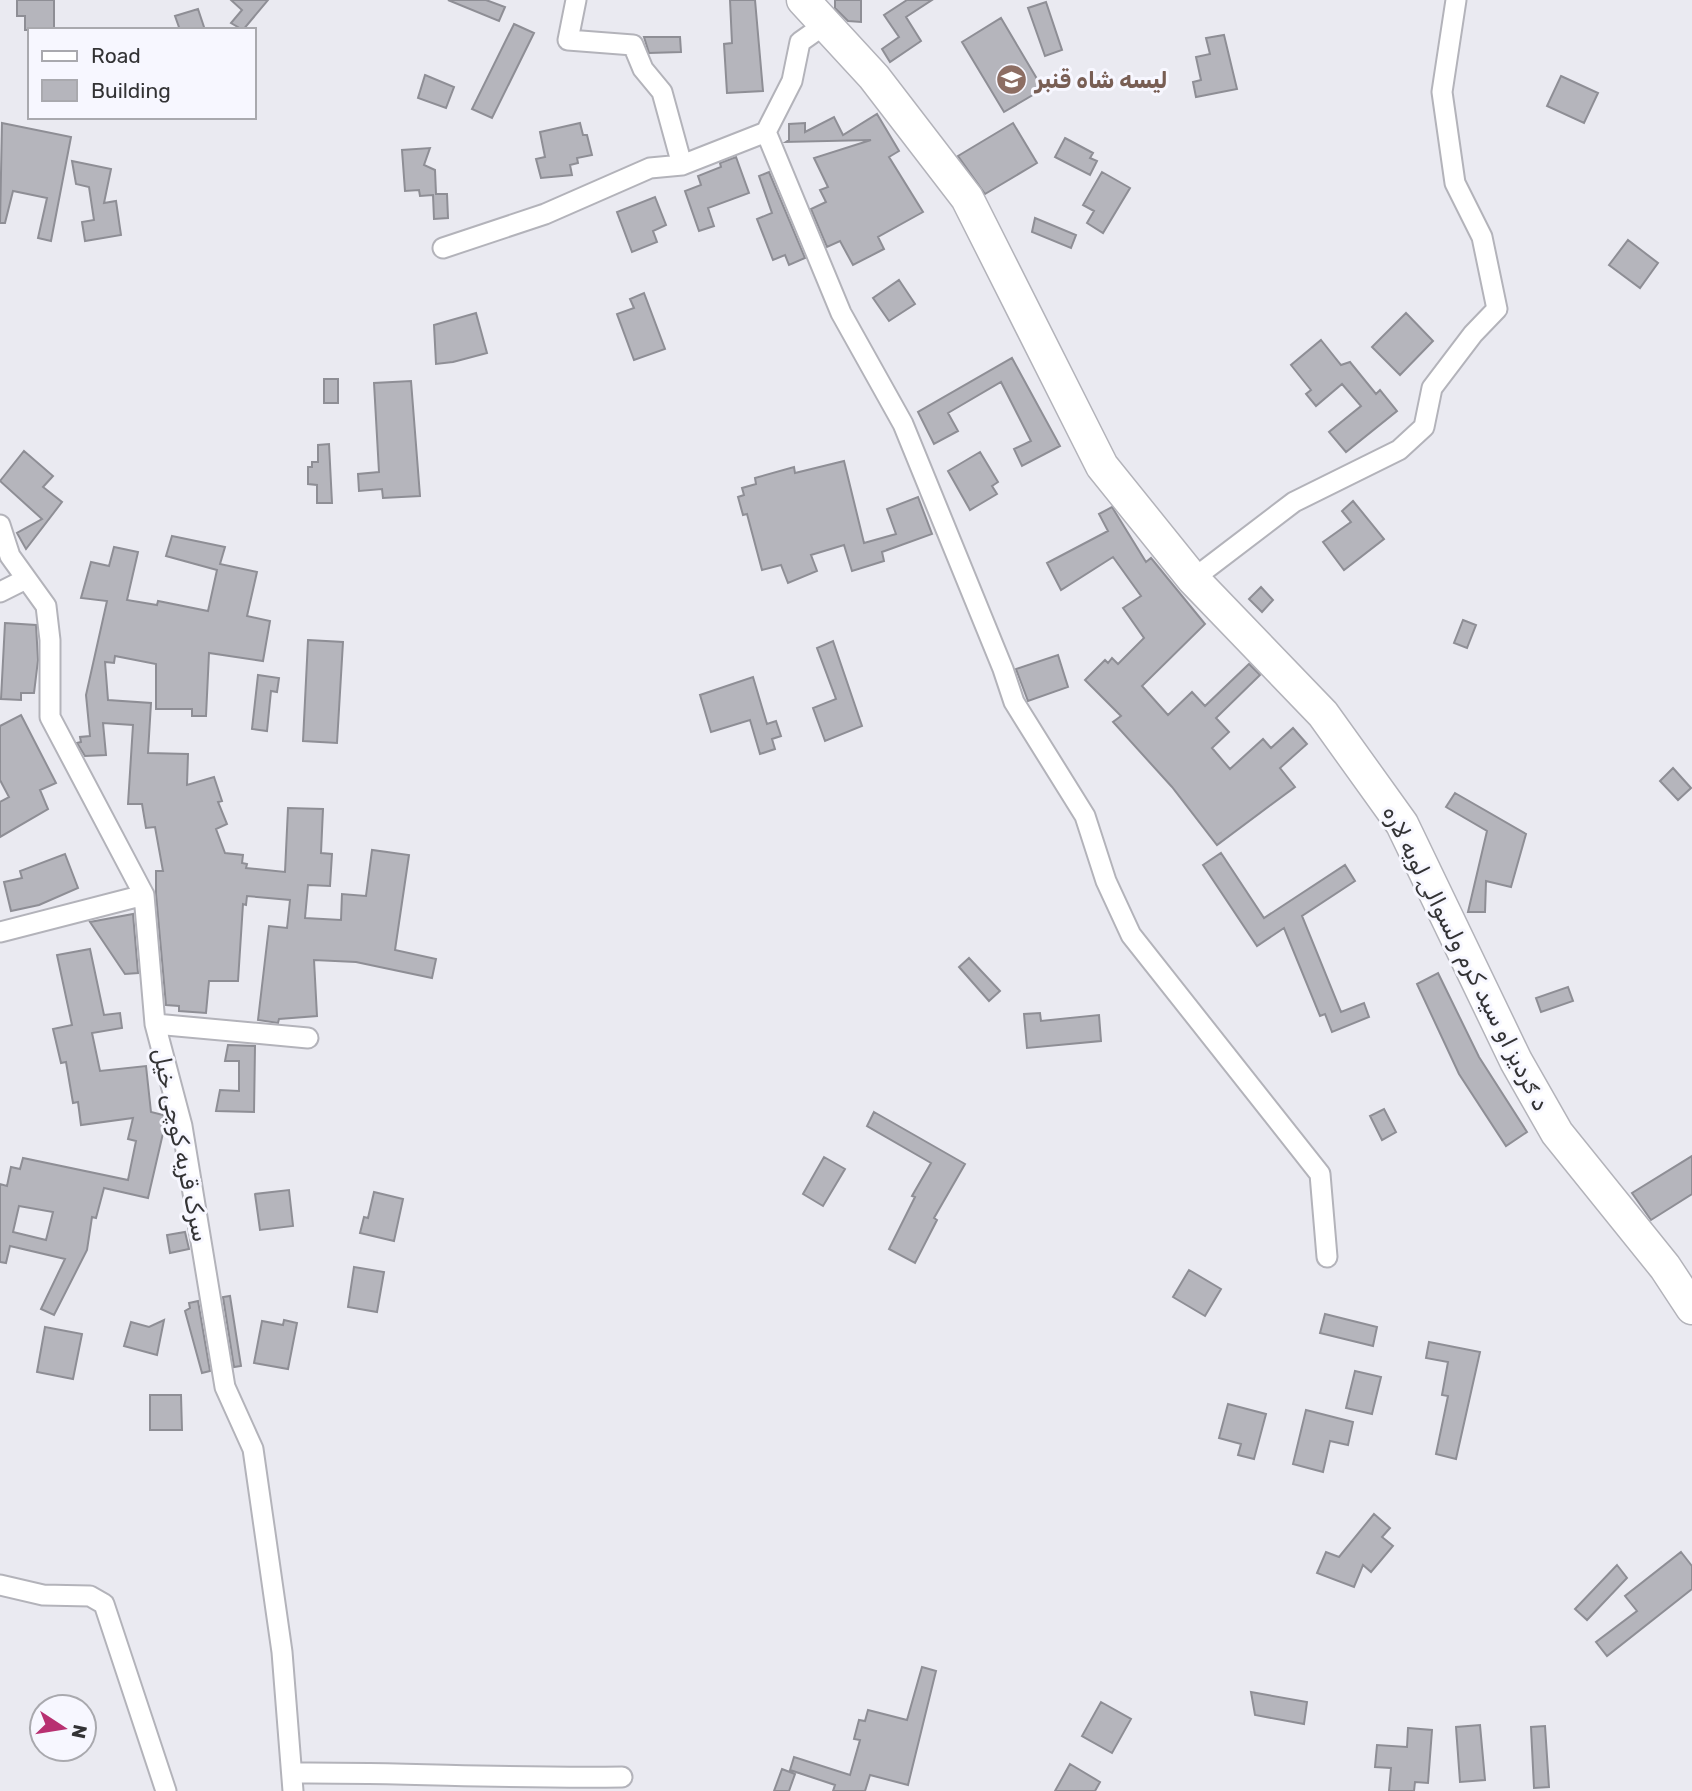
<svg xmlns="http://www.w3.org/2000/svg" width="1692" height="1791" font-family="Rubik,'Noto Naskh Arabic',sans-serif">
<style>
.building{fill:#b5b5bc;stroke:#8e8e95;stroke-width:2;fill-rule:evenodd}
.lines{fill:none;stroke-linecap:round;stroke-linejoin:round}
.minor-casing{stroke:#b3b3ba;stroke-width:23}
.trunk-casing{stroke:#b3b3ba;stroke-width:35}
.minor{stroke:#fff;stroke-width:19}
.trunk{stroke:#fff;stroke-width:32}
.labels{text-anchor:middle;stroke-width:6;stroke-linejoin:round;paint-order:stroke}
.education-label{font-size:23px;font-weight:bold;fill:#785e54;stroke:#f7f7ff;text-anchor:start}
.street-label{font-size:23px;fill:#333335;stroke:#f7f7ff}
</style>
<rect width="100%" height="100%" fill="#eaeaf1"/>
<path class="building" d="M17 0H54V30H25V16H17Z
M231 0H268L243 30 231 23 242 10Z
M448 0H486L505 7 499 21Z
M730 0H755L763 91 727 93 724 44 732 43Z
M835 0H861V22L848 21 835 8Z
M907 0H932L906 17 921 41 890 62 882 49 899 37 884 15Z
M1046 2 1062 50 1045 56 1028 8Z
M198 9 205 30H180L175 16Z
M1001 18 1043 89 1004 112 962 42Z
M514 24 534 33 492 118 472 109Z
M1224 35 1237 89 1196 97 1193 82 1201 80 1196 57 1210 54 1206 38Z
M644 37H680L681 52 649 53Z
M425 75 454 87 446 108 418 98Z
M1561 76 1598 93 1584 123 1547 106Z
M877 114 899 151 889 157 923 212 878 237 884 249 853 265 840 241 827 247 811 209 826 202 820 190 828 187 814 158 871 140 786 142 789 140V124L805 123V132L834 117 843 135Z
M2 123 71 137 51 241 38 238 47 198 13 191 5 223H0Z
M580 123 583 135H587L592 155 577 158 578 163 570 165 572 175 541 178 536 159 545 157 540 132Z
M1013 123 1037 163 985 194 958 156Z
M1065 138 1093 153 1090 158 1097 161 1090 175 1055 157Z
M430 148 424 165 435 170 436 194H447L448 218 434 219 433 195 420 196 419 190 405 191 402 150Z
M736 157 749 193 708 208 714 226 699 231 685 191 701 185 698 176 721 167 720 163Z
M72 161 111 169 104 203 116 201 121 235 85 241 82 222 94 220 89 187 76 184Z
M769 172 805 258 789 265 785 255 773 260 757 219 772 213 759 176Z
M1102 172 1130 188 1103 233 1087 223 1094 211 1083 205Z
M655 197 666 225 653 231 657 242 632 252 617 212Z
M1035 218 1076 235 1071 248 1032 232Z
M1628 240 1658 263 1640 288 1609 265Z
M899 280 915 304 889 321 873 298Z
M644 293 665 349 634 360 617 314 634 308 630 299Z
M476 313 487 353 453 362 436 364 434 325Z
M1406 313 1433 341 1400 375 1372 347Z
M1321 340 1341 365 1350 362 1376 394 1380 390 1397 411 1346 452 1329 432 1361 406 1342 384 1316 406 1306 394 1311 390 1291 365Z
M1012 358 1060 446 1022 466 1014 449 1031 441 1001 382 948 413 958 431 934 444 918 412Z
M324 379H338V403H324Z
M411 381 420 496 383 498 382 489 359 491 358 474 379 472 374 383Z
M329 444 332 503H317V485L308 484V467H312V462H318V445Z
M24 451 53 476 43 487 62 502 26 549 17 533 42 519 0 481Z
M980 452 998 482 992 486 997 494 970 510 948 471Z
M844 461 864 543 896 534 887 509 918 497 932 534 882 552 884 561 852 571 844 545 811 555 817 571 788 583 781 565 762 570 747 514 743 515 738 497 744 495 742 488 756 484 755 478 794 467 795 473Z
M1353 501 1384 539 1344 570 1323 542 1351 522 1342 511Z
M1112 507 1146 562 1151 558 1205 624 1142 686 1168 715 1192 692 1205 706 1249 664 1260 675 1216 718 1229 732 1212 748 1230 769 1263 739 1271 748 1293 728 1307 744 1280 768 1295 787 1217 845 1172 787 1113 722 1121 716 1085 680 1105 660 1108 663 1112 658 1118 664 1144 638 1123 608 1141 596 1113 557 1061 590 1047 563 1108 531 1099 514Z
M172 536 225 547 220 564 257 572 247 616 270 621 263 661 209 653 206 716H192V709H156V664L115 656 114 663 105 662 108 700 151 703 148 753 188 754 187 785 214 777 222 801 218 802 227 824 216 829 225 853 243 855 242 863 247 864 246 868 285 872 288 808 323 809 321 853 332 854 330 886 308 885 305 918 341 920 342 894 366 896 372 850 409 855 395 950 436 959 432 978 356 962 314 960 317 1016 279 1019 278 1023 258 1020 269 926 287 928 290 900 247 896 246 905 243 904 238 981H209L206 1013 179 1011V1006L166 1005 156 894V871H163L155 827 146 828 142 804H128L133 725 103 723 106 755 85 756 77 743 81 742 80 737 90 736 86 695 107 601 81 598 91 562 109 566 114 547 138 552 127 600 157 605 158 601 208 611 217 570 166 556Z
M1261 587 1273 600 1262 612 1249 599Z
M1463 620 1476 625 1467 648 1454 643Z
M5 623 36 625 38 660 34 693H21V700L1 699Z
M308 640 343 642 337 743 303 741Z
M833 641 862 726 825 741 813 708 836 699 817 648Z
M1058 655 1068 687 1028 701 1016 669Z
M258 675 279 678 277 692 271 691 267 731 252 729Z
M753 677 767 724 776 721 781 736 772 739 775 749 760 754 750 720 711 732 700 695Z
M21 715 56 783 40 790 48 809 0 837V802L9 797 0 780V726Z
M1673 768 1691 788 1678 800 1660 781Z
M1455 793 1526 834 1511 887 1486 881 1485 912H1468L1487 831 1446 807Z
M1221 853 1264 918 1345 865 1355 881 1302 916 1341 1012 1364 1003 1369 1017 1332 1032 1325 1014 1320 1016 1284 928 1257 946 1203 865Z
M65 854 78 888 39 905 11 911 4 882 22 878 20 871Z
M133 914 138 973 125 974 90 922Z
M90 949 104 1015 120 1013 122 1028 92 1033 100 1071 146 1066 151 1112 167 1116 148 1198 104 1188 96 1218 92 1217 87 1250 54 1315 41 1309 65 1259 10 1246 6 1263 0 1262V1184L7 1186 11 1167 20 1169 23 1158 128 1180 136 1141 128 1139 133 1118 81 1125 78 1102 73 1103 66 1062 61 1063 53 1029 72 1025 57 955ZM19 1206 53 1212 46 1240 13 1232Z
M969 958 1000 991 989 1001 959 967Z
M1438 973 1479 1057 1527 1132 1506 1146 1459 1074 1417 984Z
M1568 987 1573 1001 1541 1012 1536 998Z
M1040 1013 1041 1021 1099 1015 1101 1041 1027 1048 1024 1014Z
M228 1045 255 1046 254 1112 216 1111 220 1090 239 1091V1061H225Z
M1384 1109 1396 1132 1382 1140 1370 1116Z
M874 1112 965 1164 934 1218 937 1220 915 1263 889 1249 915 1197 912 1196 931 1163 867 1126Z
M1692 1156V1194L1651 1220 1632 1193Z
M824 1157 845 1169 823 1206 803 1194Z
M289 1190 293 1226 260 1230 255 1194Z
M374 1192 403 1199 394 1241 360 1233 364 1217 368 1218Z
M185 1232 189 1249 170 1253 167 1235Z
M354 1267 384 1272 377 1312 348 1307Z
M1189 1270 1221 1289 1205 1316 1173 1297Z
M230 1296 241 1366 234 1367 223 1297Z
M198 1301 210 1371 202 1373 185 1311 190 1308 189 1303Z
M1325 1314 1377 1327 1373 1346 1320 1333Z
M164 1320 157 1355 124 1346 131 1322 149 1327Z
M284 1320 297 1323 288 1369 254 1363 262 1321 283 1325Z
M45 1327 82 1334 73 1379 37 1372Z
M1429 1342 1480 1352 1456 1459 1436 1454 1448 1396 1442 1395 1448 1362 1426 1358Z
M1355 1371 1381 1377 1372 1414 1346 1408Z
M150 1395H181L182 1430H150Z
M1228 1404 1266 1414 1254 1459 1238 1455 1241 1444 1219 1438Z
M1306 1410 1353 1422 1348 1445 1330 1441 1323 1472 1293 1464Z
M1374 1514 1390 1528 1382 1537 1393 1546 1371 1572 1363 1565 1354 1587 1317 1573 1326 1552 1339 1557Z
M1681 1552 1692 1566V1589L1607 1656 1596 1642 1637 1611 1625 1596Z
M1617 1565 1627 1578 1587 1620 1575 1609Z
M922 1667 936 1671 908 1785 870 1775 865 1791H833L835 1785 790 1770 794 1757 850 1775 860 1740 854 1739 859 1720 865 1721 868 1710 907 1720Z
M1251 1692 1307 1702 1304 1724 1255 1715Z
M1101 1702 1131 1719 1112 1753 1082 1736Z
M1480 1725 1485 1780 1460 1782 1456 1727Z
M1545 1726 1549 1787 1534 1788 1531 1727Z
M1408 1728 1432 1730 1428 1783 1415 1782 1414 1791H1389L1391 1768 1375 1767 1377 1745 1407 1747Z
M1070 1764 1100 1782 1095 1791H1055Z
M782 1769 795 1774 789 1791H774Z"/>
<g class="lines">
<defs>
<path id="minor" d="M576 0 568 40 633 45 643 69 662 92 682 165
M766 132 841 313 903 424 1003 669 1014 702 1085 816 1106 881 1131 935 1320 1174 1327 1257
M443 248 545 214 650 168 682 165 766 132 792 81 800 42 824 25
M0 525 10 556 46 606 50 640V717L144 895 155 1024 182 1126 225 1387 253 1449 282 1652 293 1791
M1193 579 1294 502 1399 450 1424 427 1432 388 1473 334 1497 309 1482 237 1455 183 1442 92 1456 0
M0 592 26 579
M0 932 144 895
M155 1024 308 1038
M0 1585 43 1595 90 1596 104 1604 166 1791
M292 1773C402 1772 512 1779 622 1777"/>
<path id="trunk" d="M803 0 874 77 967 198 1102 466 1193 579 1323 714 1402 824 1516 1061 1557 1133 1665 1267 1692 1308"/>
</defs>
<use href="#minor" class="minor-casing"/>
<use href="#trunk" class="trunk-casing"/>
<use href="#minor" class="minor"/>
<use href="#trunk" class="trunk"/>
</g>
<defs>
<symbol id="school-disc" viewBox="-11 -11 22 22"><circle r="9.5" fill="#8d6e63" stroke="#f7f7ff"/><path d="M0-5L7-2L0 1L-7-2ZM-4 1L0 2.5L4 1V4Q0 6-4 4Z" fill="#fff"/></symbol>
</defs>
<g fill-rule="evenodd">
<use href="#school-disc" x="994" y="62" width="35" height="35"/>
</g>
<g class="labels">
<g class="education-label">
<text x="1035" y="88">لیسه شاه قنبر</text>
</g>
<g class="street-label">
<text transform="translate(1466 958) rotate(63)" y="8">د ګردیز او سید کرم ولسوالۍ لویه لاره</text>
<text transform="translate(181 1145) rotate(78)" y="8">سرک قریه کوچی خیل</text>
</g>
</g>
<rect x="28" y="28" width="228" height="91" fill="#f7f7ff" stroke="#a9a9ae" stroke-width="2"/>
<rect x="42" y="51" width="35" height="10" fill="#ffffff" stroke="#a9a9ae" stroke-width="2"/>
<text x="91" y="63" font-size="21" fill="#333335">Road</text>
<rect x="42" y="80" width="35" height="21" fill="#b5b5bc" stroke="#a9a9ae" stroke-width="2"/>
<text x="91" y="98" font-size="21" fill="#333335">Building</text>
<g transform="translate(63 1728) rotate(102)"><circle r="33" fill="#f7f7ff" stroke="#a9a9ae" stroke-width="2"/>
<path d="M0-5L12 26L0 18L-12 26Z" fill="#b83071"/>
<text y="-10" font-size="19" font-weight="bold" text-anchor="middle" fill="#333335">N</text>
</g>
</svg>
